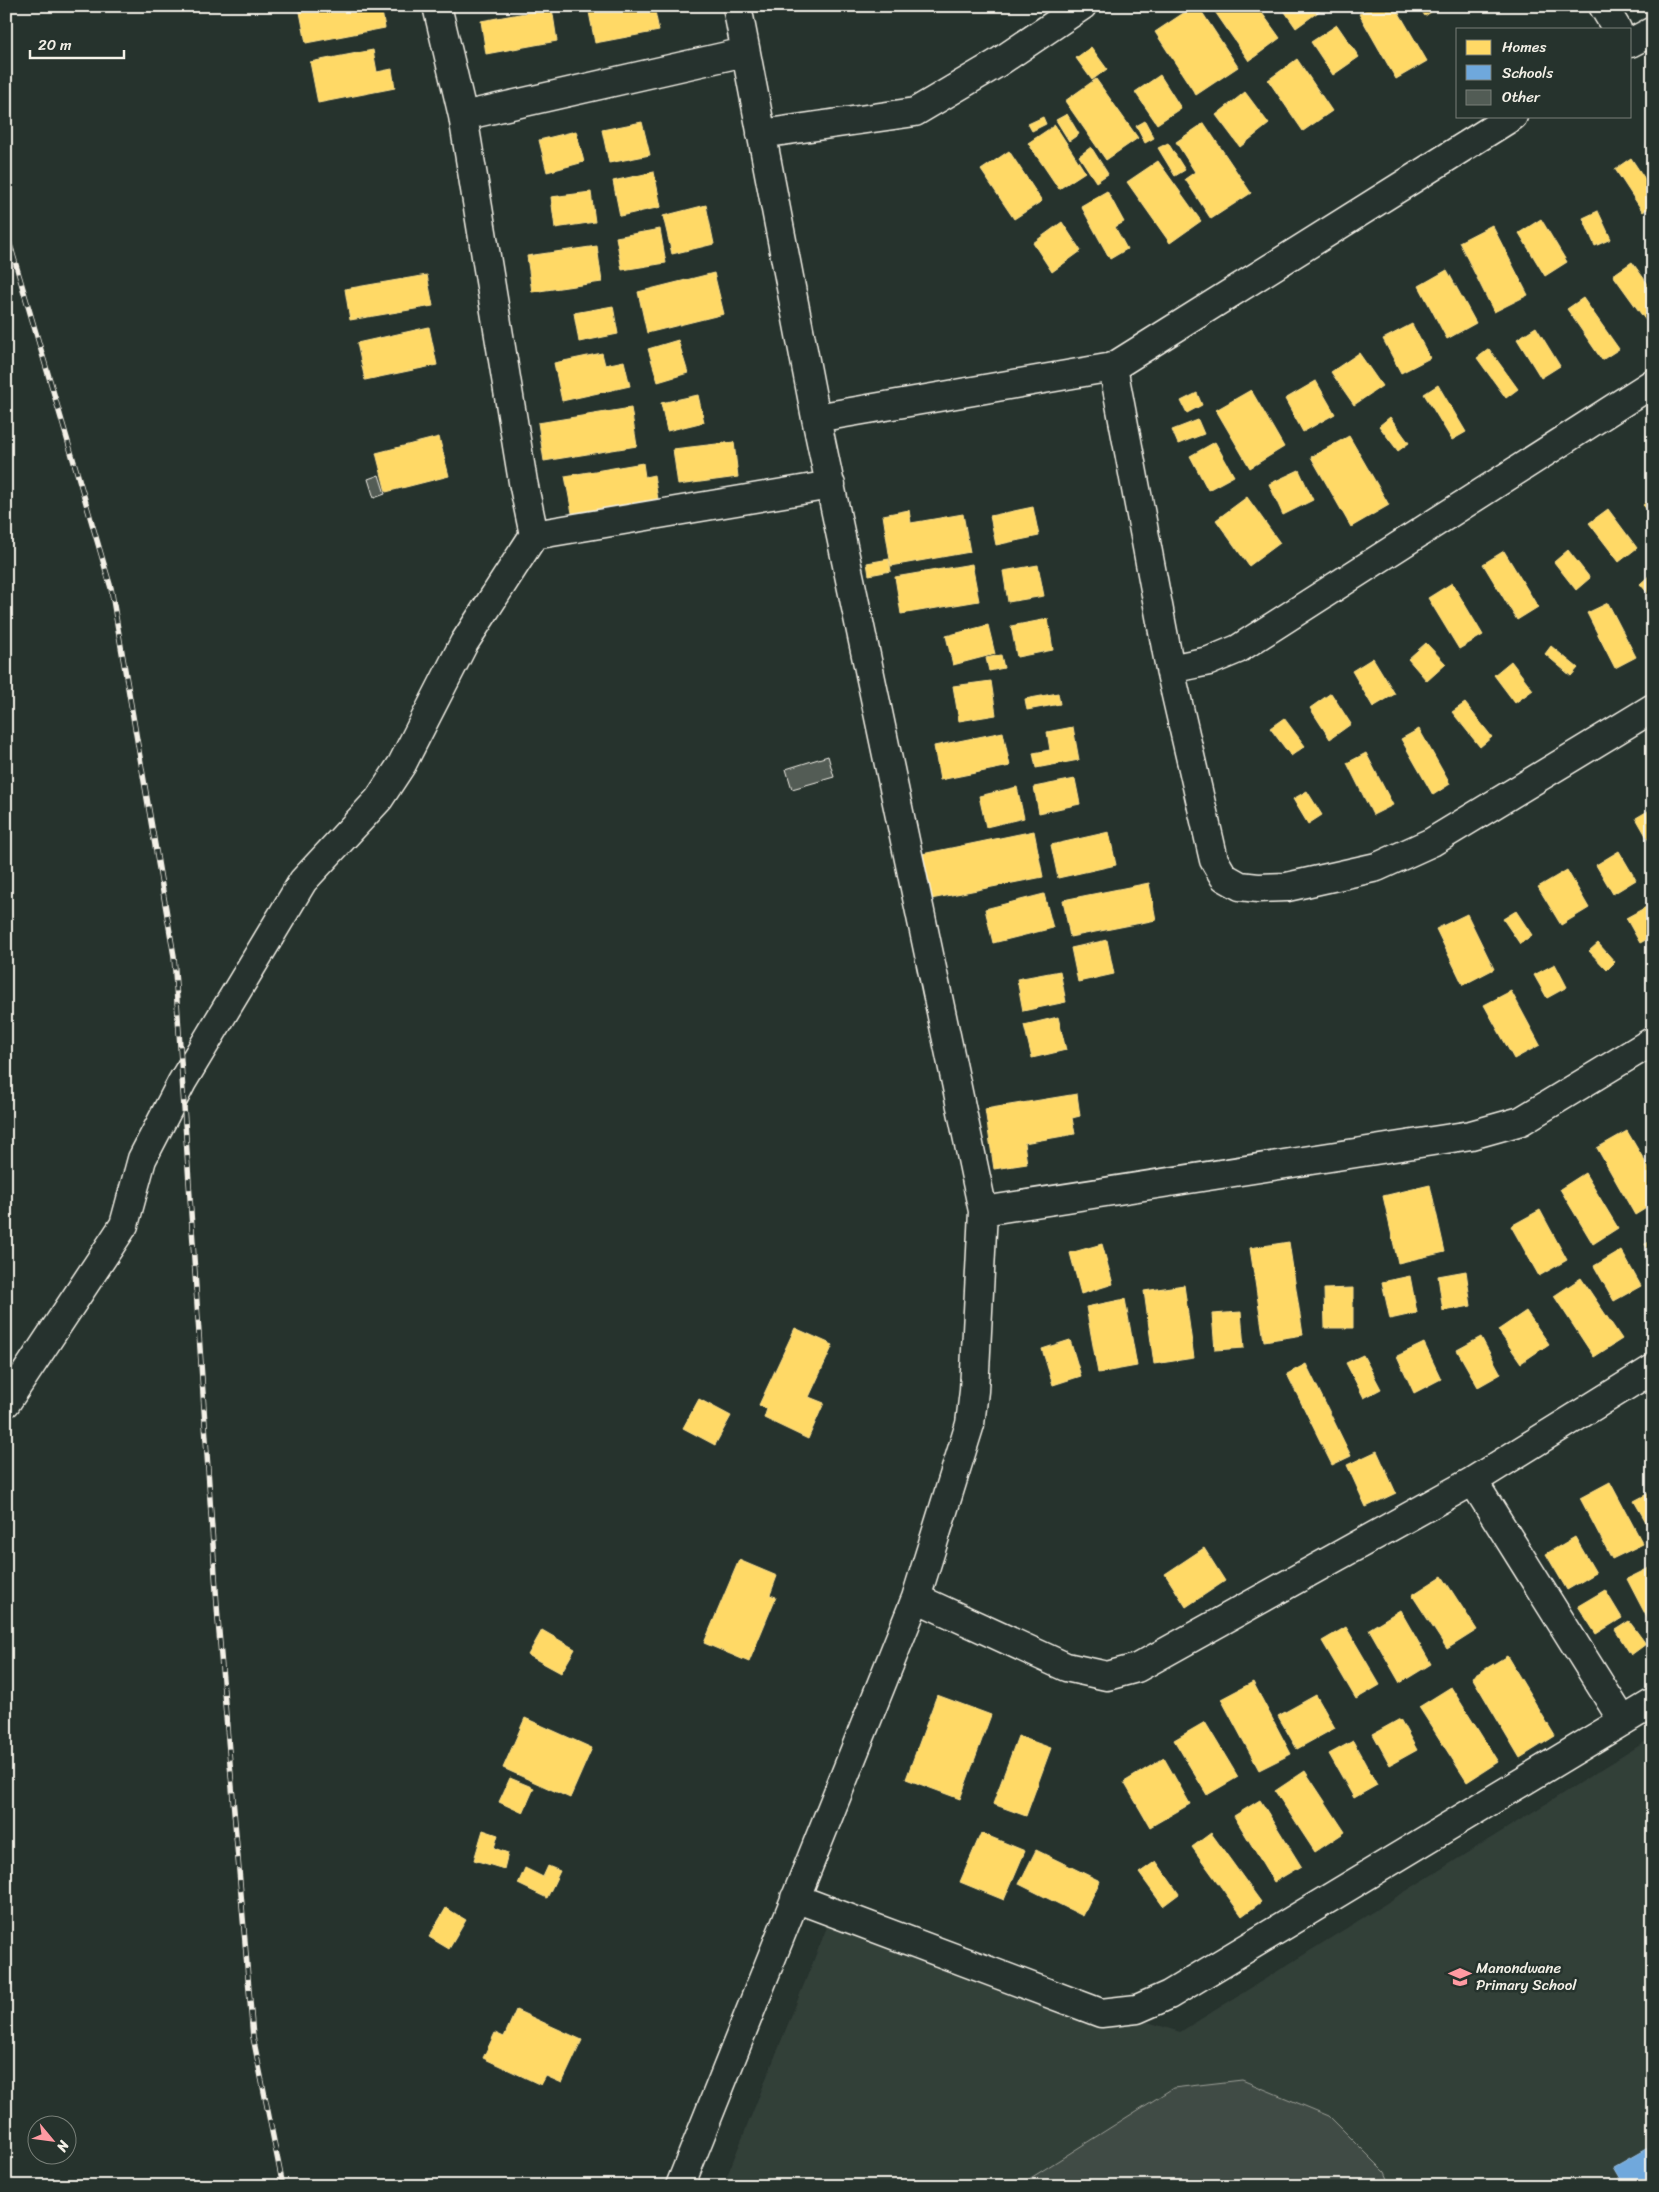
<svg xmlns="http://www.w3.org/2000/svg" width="1659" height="2192" font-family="Sriracha,sans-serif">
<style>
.built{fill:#333f39}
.green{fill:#414b45;stroke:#9a9e96}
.homes{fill:#ffd966;stroke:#fce08d}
.schools{fill:#6fa8dc;stroke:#97bee0}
.building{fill:#525c55;stroke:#f4f1e8}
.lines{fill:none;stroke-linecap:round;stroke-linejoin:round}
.minor-casing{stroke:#f4f1e8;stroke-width:31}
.minor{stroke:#26332d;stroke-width:28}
.rail-casing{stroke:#f4f1e8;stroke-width:5.5}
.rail{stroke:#26332d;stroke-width:4;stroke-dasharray:11;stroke-linecap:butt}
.labels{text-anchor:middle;stroke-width:5;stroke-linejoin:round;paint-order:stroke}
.poi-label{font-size:15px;fill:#f4f1e8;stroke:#26332d;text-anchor:start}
</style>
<rect width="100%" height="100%" fill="#26332d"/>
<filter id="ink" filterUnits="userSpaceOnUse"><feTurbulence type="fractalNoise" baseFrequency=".02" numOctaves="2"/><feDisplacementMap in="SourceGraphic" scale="10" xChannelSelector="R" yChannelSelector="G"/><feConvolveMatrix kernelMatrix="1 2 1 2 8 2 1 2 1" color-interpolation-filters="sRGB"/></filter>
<g filter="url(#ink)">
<path class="built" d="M1653 1737V2186H723L829 1922 1180 2032Z"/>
<path class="green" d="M1242 2080 1329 2116 1385 2172 1391 2186H1018L1173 2088Z"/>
<path class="homes" d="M381 6 385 28 306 43 299 7Z
M654 6 659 31 595 43 588 7Z
M1194 6H1198L1238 67 1196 95 1155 32Z
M1211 6H1257L1280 38 1249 61Z
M1281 6H1325V7L1296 28Z
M1372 6H1395L1427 61 1396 79 1359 14Z
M1418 6H1440L1425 16Z
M552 8 557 41 486 54 481 21Z
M1337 25 1359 57 1333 75 1311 42Z
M1091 47 1107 69 1092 80 1076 58Z
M373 50 377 72 392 69 395 88 318 103 310 62Z
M1297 59 1332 111 1303 131 1268 80Z
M1160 75 1181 108 1157 124 1135 92Z
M1096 79 1138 138 1106 160 1065 101Z
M1245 92 1269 124 1240 147 1216 115Z
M1067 114 1079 134 1069 141 1056 120Z
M1043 117 1046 124 1032 131 1028 124Z
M1145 121 1154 138 1145 143 1136 126Z
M642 122 650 155 609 163 602 130Z
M1204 123 1251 193 1211 219 1185 179 1195 172 1176 142Z
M1055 125 1085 172 1059 189 1028 143Z
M576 131 584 162 547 172 539 140Z
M1168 143 1185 170 1175 176 1158 148Z
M1091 147 1108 174 1096 182 1079 156Z
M1009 151 1042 201 1014 219 981 170Z
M1631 158 1653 191V205L1643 212 1615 169Z
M1158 161 1201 221 1170 243 1127 182Z
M654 172 661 207 620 216 613 181Z
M1107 191 1124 222 1115 227 1127 249 1110 259 1081 206Z
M591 192 595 222 555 228 551 197Z
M706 205 714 244 672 254 663 216Z
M1598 211 1611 239 1595 246 1583 218Z
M1541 219 1567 262 1545 276 1519 233Z
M1062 222 1081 251 1052 272 1033 243Z
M1492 225 1528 295 1494 312 1459 242Z
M660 229 666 263 622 270 616 237Z
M597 246 602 282 532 292 527 256Z
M1632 262 1653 291V323L1649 325 1613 275Z
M1447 270 1476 323 1447 339 1419 286Z
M714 273 724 314 647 333 638 292Z
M427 275 433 306 350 320 345 289Z
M1583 298 1619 349 1602 360 1567 309Z
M613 306 618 334 579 342 574 313Z
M1412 324 1430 358 1401 373 1383 339Z
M429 327 437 365 365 380 357 343Z
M1536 327 1560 366 1541 378 1517 339Z
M678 340 688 373 658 382 648 349Z
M1489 349 1518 389 1506 398 1477 358Z
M602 353 605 365 624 361 630 386 562 401 554 363Z
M1359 353 1382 386 1354 405 1331 372Z
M1316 381 1335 414 1303 432 1285 399Z
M1438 385 1466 432 1452 440 1424 394Z
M1251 390 1284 447 1250 468 1216 410Z
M1197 393 1202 405 1187 413 1181 401Z
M698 395 704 422 667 431 661 403Z
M631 408 637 446 544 461 538 423Z
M1390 417 1409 443 1398 451 1379 426Z
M1198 420 1204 434 1178 444 1172 430Z
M1349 436 1389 505 1351 527 1311 457Z
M439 437 449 476 386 492 376 453Z
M734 442 738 477 678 485 673 449Z
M1215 442 1234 476 1208 490 1190 456Z
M643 463 645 477 654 475 658 499 572 513 565 476Z
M1299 470 1313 500 1283 515 1269 484Z
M1247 497 1280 543 1249 566 1216 520Z
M1653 497V516L1643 505Z
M1033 507 1039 536 996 545 990 516Z
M1608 509 1637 548 1619 562 1589 523Z
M909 510 911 523 963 514 970 552 891 566 883 515Z
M1568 550 1590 578 1576 590 1554 562Z
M1504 551 1538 607 1517 620 1483 564Z
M889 559 891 571 869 575 867 563Z
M972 564 979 601 901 614 895 577Z
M1038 565 1044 596 1008 602 1003 571Z
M1653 572V599L1640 584Z
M1452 583 1483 635 1459 649 1428 598Z
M1608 603 1636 657 1615 668 1587 613Z
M1048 619 1053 650 1017 657 1011 626Z
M988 625 995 654 953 665 946 636Z
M1426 643 1446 664 1427 681 1408 659Z
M1551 646 1578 668 1571 676 1545 654Z
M1001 655 1004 668 989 671 986 658Z
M1373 658 1395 694 1373 707 1352 671Z
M1511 661 1533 690 1515 703 1494 675Z
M991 681 996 715 959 721 953 686Z
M1058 693 1060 704 1027 710 1025 699Z
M1331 693 1351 724 1330 739 1310 708Z
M1465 703 1492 737 1480 747 1452 712Z
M1284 718 1305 746 1291 756 1270 728Z
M1073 727 1079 760 1036 768 1033 753 1050 750 1047 732Z
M1419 729 1450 784 1433 795 1401 739Z
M1003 732 1010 766 940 780 934 746Z
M1366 753 1393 805 1373 815 1347 763Z
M1075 779 1080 804 1039 813 1034 787Z
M1017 787 1024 818 986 827 979 796Z
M1307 791 1322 815 1308 824 1293 799Z
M1653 808V848L1636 818Z
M1034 831 1043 877 931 899 922 854Z
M1109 832 1116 865 1058 878 1051 845Z
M1619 851 1636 880 1613 894 1596 865Z
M1567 870 1589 908 1561 925 1538 887Z
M1149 883 1156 920 1070 937 1063 900Z
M1044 894 1053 928 993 943 985 909Z
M1648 906 1653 915V936L1640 943 1626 918Z
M1516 911 1532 935 1520 944 1503 919Z
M1467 914 1494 969 1463 985 1436 929Z
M1107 940 1114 974 1078 982 1071 948Z
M1598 943 1615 962 1607 970 1589 951Z
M1555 964 1567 987 1547 998 1534 975Z
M1060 971 1066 1002 1023 1011 1017 979Z
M1511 991 1540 1045 1514 1059 1484 1005Z
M1058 1017 1066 1050 1032 1058 1024 1025Z
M1077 1094 1080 1116 1072 1118 1075 1134 1024 1143 1027 1164 994 1169 985 1109Z
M1627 1131 1653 1175V1204L1635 1215 1597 1148Z
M1585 1173 1618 1228 1593 1244 1560 1189Z
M1430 1185 1445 1252 1398 1263 1383 1196Z
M1540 1210 1567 1260 1539 1276 1511 1226Z
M1653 1240V1257L1645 1244Z
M1289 1242 1303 1335 1264 1341 1250 1248Z
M1102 1244 1113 1284 1081 1294 1070 1253Z
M1621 1250 1641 1286 1614 1301 1594 1266Z
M1466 1271 1471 1306 1443 1311 1438 1276Z
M1410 1276 1417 1313 1390 1319 1382 1282Z
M1581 1278 1622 1339 1594 1357 1554 1296Z
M1184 1285 1194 1358 1154 1364 1144 1291Z
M1353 1288V1328H1325L1324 1289Z
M1125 1299 1137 1366 1098 1373 1086 1307Z
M1526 1311 1549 1344 1521 1363 1498 1330Z
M1241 1312 1244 1348 1215 1350 1212 1314Z
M795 1328 833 1345 809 1397 824 1403 808 1439 764 1418 767 1409 759 1405Z
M1481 1337 1501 1374 1478 1387 1457 1350Z
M1070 1340 1081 1376 1053 1385 1042 1349Z
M1424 1343 1441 1379 1414 1393 1397 1356Z
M1363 1355 1381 1389 1364 1398 1346 1363Z
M1306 1364 1351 1456 1332 1465 1287 1374Z
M699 1399 731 1416 715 1445 683 1428Z
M1377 1451 1396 1493 1366 1507 1347 1465Z
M1610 1482 1643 1544 1612 1559 1580 1498Z
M1653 1491V1534L1634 1501Z
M1575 1537 1596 1573 1567 1590 1546 1554Z
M1204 1548 1225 1581 1186 1607 1165 1574Z
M739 1560 777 1576 770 1595 776 1597 749 1662 704 1643Z
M1653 1566V1629L1627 1579Z
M1442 1576 1477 1630 1447 1649 1412 1595Z
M1605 1590 1622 1618 1596 1634 1578 1606Z
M1400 1610 1431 1664 1400 1683 1369 1629Z
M1629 1621 1646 1644 1631 1655 1615 1630Z
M1346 1627 1380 1685 1356 1699 1322 1641Z
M542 1630 575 1649 561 1673 528 1655Z
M1507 1656 1555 1736 1520 1758 1472 1677Z
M1253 1682 1291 1754 1259 1770 1221 1699Z
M1451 1687 1498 1762 1467 1782 1419 1707Z
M937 1695 991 1715 960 1799 906 1779Z
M1316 1695 1335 1728 1297 1749 1278 1716Z
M525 1718 592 1748 570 1798 503 1768Z
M1400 1719 1417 1750 1390 1765 1373 1734Z
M1205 1722 1238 1777 1207 1795 1174 1740Z
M1018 1736 1051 1748 1026 1816 993 1804Z
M1353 1741 1377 1785 1354 1798 1329 1754Z
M1164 1758 1190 1804 1150 1827 1124 1782Z
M1305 1771 1345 1832 1315 1852 1275 1791Z
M510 1778 534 1788 523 1813 499 1802Z
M1260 1800 1301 1866 1274 1882 1234 1816Z
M483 1830 498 1835 494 1848 508 1853 504 1869 474 1860Z
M981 1833 1025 1851 1004 1900 960 1882Z
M1211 1833 1261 1902 1242 1916 1192 1847Z
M1036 1850 1100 1881 1083 1916 1019 1884Z
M1156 1861 1179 1894 1163 1906 1139 1873Z
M548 1866 560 1871 547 1898 518 1884 525 1868 543 1877Z
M446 1908 466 1920 449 1949 429 1937Z
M516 2010 582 2040 562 2083 546 2076 541 2085 483 2058 495 2033 504 2037Z"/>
<path class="schools" d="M1653 2145V2186H1625L1614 2167Z"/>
<path class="building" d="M379 475 385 494 374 498 368 479Z
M828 756 834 777 792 789 786 769Z"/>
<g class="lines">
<defs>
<path id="minor" d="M437 6 463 116 523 482 534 535 831 485
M1603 6 1617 29
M1630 43 1653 31
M463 116 745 52
M761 134 915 112 996 64 1082 6
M1113 367 1170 669 1214 860 1224 877 1240 886 1258 888 1287 887 1377 867 1432 842 1653 708
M816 418 1113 367 1513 116
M1170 669 1209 661 1238 649 1653 383
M983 1211 1471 1135 1521 1121 1653 1041
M6 1403 124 1225 142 1159 182 1082 303 881 379 799 402 764 464 643 534 535
M1473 1481 1623 1721
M916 1598 1066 1667 1107 1676 1137 1668 1473 1481 1653 1369
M795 1898 1101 2013 1137 2009 1169 1995 1653 1703
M680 2186 916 1598 970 1424 974 1391 983 1211 816 418 737 6"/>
</defs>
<use href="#minor" class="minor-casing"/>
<use href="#minor" class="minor"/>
<defs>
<path id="rail" d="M6 231 111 588 174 956 218 1620 253 2037 283 2186"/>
</defs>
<use href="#rail" class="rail-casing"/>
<use href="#rail" class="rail"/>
</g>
</g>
<defs>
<symbol id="school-bare" viewBox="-9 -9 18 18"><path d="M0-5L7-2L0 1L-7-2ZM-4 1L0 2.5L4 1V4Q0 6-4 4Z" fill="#ff9aa2" stroke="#26332d" stroke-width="2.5" paint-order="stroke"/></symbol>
</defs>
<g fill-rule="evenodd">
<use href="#school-bare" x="1444" y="1961" width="32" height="32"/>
</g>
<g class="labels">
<g class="poi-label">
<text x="1476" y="1973">Manondwane<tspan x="1476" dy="17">Primary School</tspan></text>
</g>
</g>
<rect width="1659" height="2192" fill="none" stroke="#26332d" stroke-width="25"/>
<rect x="12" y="12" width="1634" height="2167" fill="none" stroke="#f4f1e8" stroke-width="2" filter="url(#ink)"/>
<rect x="1456" y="28" width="175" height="90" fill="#26332d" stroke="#787f78"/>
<rect x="1466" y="40" width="25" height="15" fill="#ffd966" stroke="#787f78"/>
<text x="1502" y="52" font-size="15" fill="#f4f1e8">Homes</text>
<rect x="1466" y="65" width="25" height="15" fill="#6fa8dc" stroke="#787f78"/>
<text x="1502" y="78" font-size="15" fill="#f4f1e8">Schools</text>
<rect x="1466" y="90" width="25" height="15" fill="#525c55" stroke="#787f78"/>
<text x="1502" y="102" font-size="15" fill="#f4f1e8">Other</text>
<g transform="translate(52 2140) rotate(119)"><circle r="24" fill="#26332d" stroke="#787f78"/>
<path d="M0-4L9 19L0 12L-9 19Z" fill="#ff9aa2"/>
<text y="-8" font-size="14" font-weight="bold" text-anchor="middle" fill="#f4f1e8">N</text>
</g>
<path d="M30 50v8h94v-8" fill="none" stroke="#f4f1e8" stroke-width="2.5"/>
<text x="38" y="50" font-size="15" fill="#f4f1e8" stroke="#26332d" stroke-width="4" paint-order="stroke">20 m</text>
</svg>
